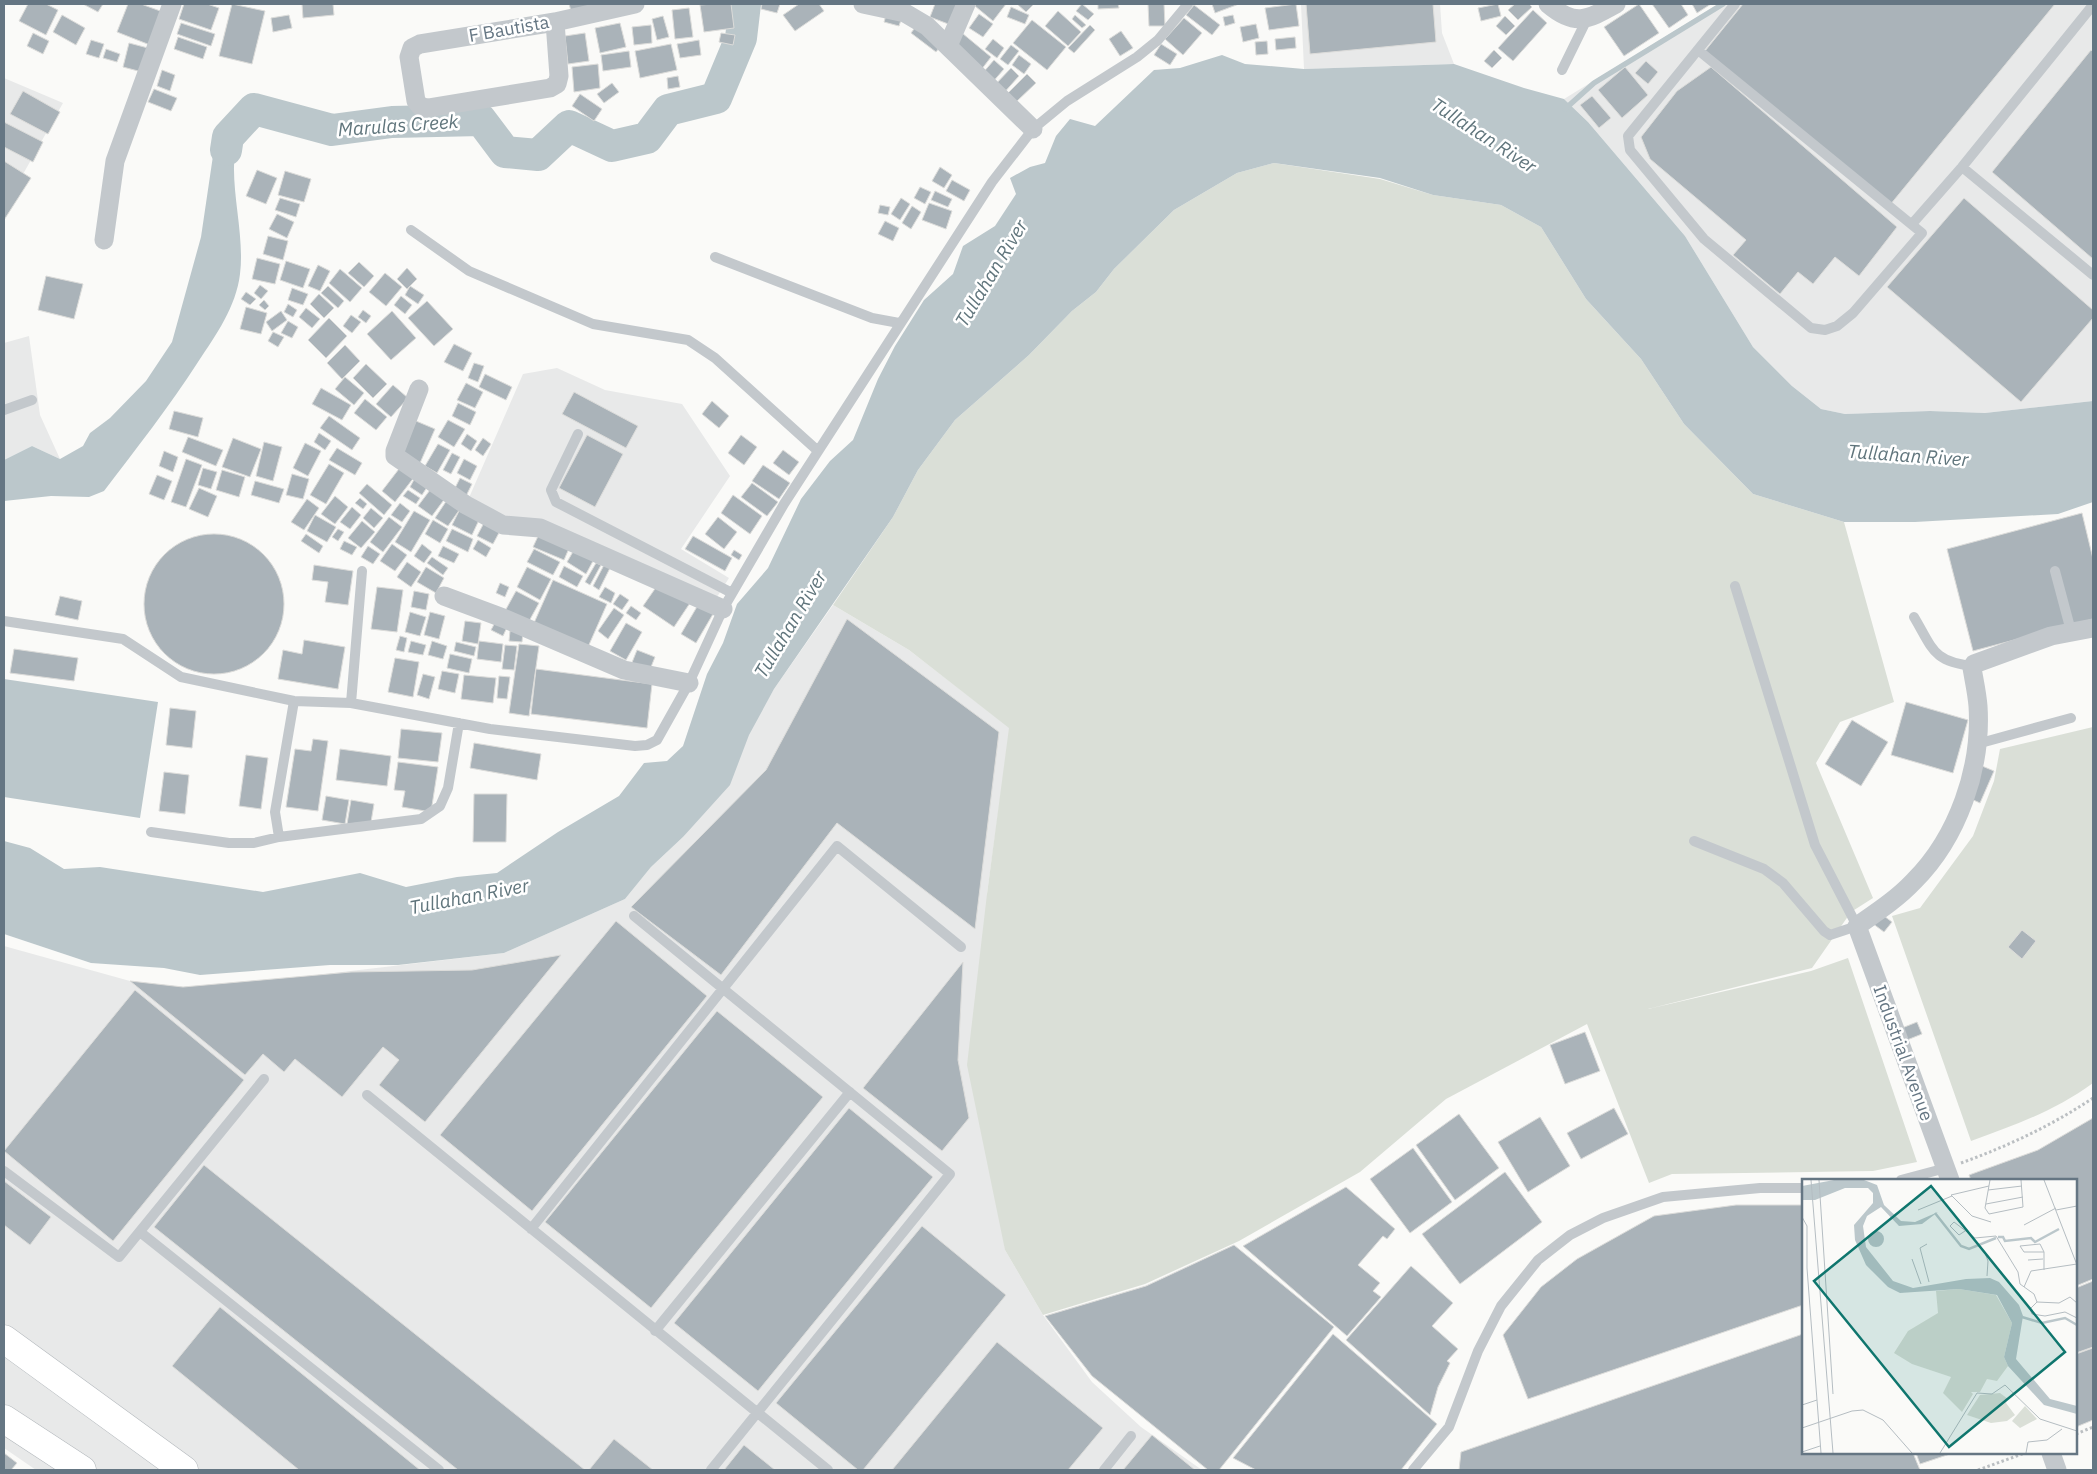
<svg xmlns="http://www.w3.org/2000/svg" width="2097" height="1474" font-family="'IBM Plex Sans',sans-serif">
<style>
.built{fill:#e8e9e9}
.green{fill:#dadfd7}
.water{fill:#bbc7cb}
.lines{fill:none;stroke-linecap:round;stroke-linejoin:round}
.stream{stroke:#bbc7cb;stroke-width:5.5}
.river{stroke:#bbc7cb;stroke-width:32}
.building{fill:#aab3b9;stroke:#dcdcda}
.motorway-casing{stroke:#b4b9bd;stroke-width:29}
.path{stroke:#bbbfc2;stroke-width:3;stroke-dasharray:2.5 2.5;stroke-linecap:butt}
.service{stroke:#c3c8cc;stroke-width:10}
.minor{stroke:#c3c8cc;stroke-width:19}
.motorway{stroke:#fff;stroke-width:28}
.labels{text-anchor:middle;stroke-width:5;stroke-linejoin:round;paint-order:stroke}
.street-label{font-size:18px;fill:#657683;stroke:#fff}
.water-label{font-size:19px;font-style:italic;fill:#60757c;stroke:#fff}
.inset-river{fill:none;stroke:#bbc7cb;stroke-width:2.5}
.inset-road{fill:none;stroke:#b5bdc2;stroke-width:1}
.view{fill:#0f766e;fill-opacity:0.15;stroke:#0f766e;stroke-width:2.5}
.inset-edge{fill:none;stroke:#657683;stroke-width:2.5}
</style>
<rect width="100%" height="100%" fill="#fafaf8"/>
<path class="built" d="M1301 4H1440L1442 33 1454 64 1304 69Z
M1718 4H2093V401L1985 413 1930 411 1845 414 1821 409 1792 386 1753 347 1685 236 1588 122 1564 99Z
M4 78 63 103 4 208Z
M29 336 40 415 60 459 32 446 4 460V343Z
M557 368 605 390 682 404 730 476 681 549 729 578 717 597 505 519 468 500 523 374Z
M833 605 909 650 1010 728 987 894 1005 1250 1043 1315 1092 1382 1141 1427 1202 1470H36L4 1448V946L130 981 183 987 274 980 504 953 625 899 651 867 683 837 701 814 774 689Z"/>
<path class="green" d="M1274 163 1380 179 1433 195 1501 205 1541 227 1586 299 1641 359 1684 424 1753 494 1844 522 1894 702 1840 722 1816 763 1873 898 1851 912 1812 968 1648 1009 1811 971 1848 958 1917 1162 1873 1171 1672 1174 1649 1183 1587 1024 1446 1099 1360 1172 1239 1241 1145 1284 1043 1315 1005 1250 967 1065 987 894 1009 728 909 650 833 605 893 517 918 470 955 420 1029 355 1072 311 1096 292 1114 269 1174 210 1237 173Z
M2093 727V1083C2055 1111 2015 1125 1971 1141L1892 916 1920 908 1973 836 1994 781 2000 749Z"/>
<path class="water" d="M1222 55 1245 64 1304 69 1454 64 1524 88 1564 99 1588 122 1685 236 1753 347 1792 386 1821 409 1845 414 1930 411 1985 413 2093 401V502L2058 514 1915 522H1844L1753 494 1684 424 1641 359 1586 299 1541 227 1501 205 1433 195 1380 178 1274 163 1237 173 1174 210 1114 269 1096 292 1072 311 1029 355 955 420 918 470 893 517 774 689 749 735 730 785 683 837 651 867 625 899 504 953 398 965H330L200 975 164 968 91 963 4 934V841L30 848 64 869 100 867 263 892 360 873 406 887 457 877 497 873 558 832 619 796 644 763 667 761 683 746 707 674 723 643 737 604 768 568 801 499 830 461 853 440 878 379 895 346 924 300 953 274 963 246 995 226 1016 194 1010 178 1030 167 1045 163 1056 136 1070 119 1095 126 1154 70 1180 68Z
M243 106 253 120C243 127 237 140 235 152 230 189 245 235 240 274 236 307 216 335 198 362 169 407 136 449 104 491L89 497 51 496 4 501V460L32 446 60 459 83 446 90 433 110 418 146 381 172 342 201 237 214 149 227 122Z
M4 679 158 702 140 818 4 797Z"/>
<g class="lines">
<path class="stream" d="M1565 109 1594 83 1723 4"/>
<path class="river" d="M226 150 228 137 254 109 332 130 392 122 481 120 505 152 538 155 569 126 612 146 647 138 668 110 716 98 741 38 745 4"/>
</g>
<path class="building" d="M28 4H46L58 10 46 35 19 21Z
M83 4H103L98 12Z
M128 4H141L163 12 150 45 117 32Z
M184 4H207L219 8 211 30 179 19Z
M232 4 265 11 252 64 219 56Z
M302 4H333L334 15 303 18Z
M569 4H597L572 14Z
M713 4H731L734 28 704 32 700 5Z
M762 4H780L777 13 761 9Z
M799 4H819L824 11 795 31 783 15Z
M935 4H959L956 27 930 17Z
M977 4H1006L993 21 975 6Z
M1017 4H1034L1026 12Z
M1082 4 1094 14 1088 20 1076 11Z
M1098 4H1118L1119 8 1098 9Z
M1148 4H1164L1165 26H1149Z
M1212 4H1239L1215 13Z
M1296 4 1299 26 1269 30 1265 8Z
M1306 4H1433L1436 42 1310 54Z
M1498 4 1501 16 1481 21 1478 8Z
M1515 4H1529L1532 7 1518 20 1508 10Z
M1639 4 1659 33 1624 56 1604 27Z
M1652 4H1681L1688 15 1669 28Z
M1692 4H1711L1697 13Z
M1743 4H2055L1890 205 1705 51Z
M1194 5 1220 25 1212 35 1186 15Z
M1011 7 1029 15 1025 24 1007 17Z
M689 8 693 37 675 39 672 10Z
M1533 10 1547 23 1513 61 1498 48Z
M1058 11 1081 32 1068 46 1045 26Z
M887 12 902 17 899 26 884 22Z
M979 14 993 24 983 37 969 28Z
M62 15 85 28 76 45 53 32Z
M289 15 292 28 273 32 271 18Z
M1075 15 1086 25 1082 28 1072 19Z
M1233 15 1235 23 1225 26 1223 17Z
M663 16 669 37 657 40 652 19Z
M1505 16 1515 26 1506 35 1496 26Z
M1184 18 1202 33 1183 55 1165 39Z
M1032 20 1066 47 1047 70 1013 43Z
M181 23 215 34 211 46 177 34Z
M620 23 626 47 600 53 595 28Z
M1256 24 1259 38 1243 42 1240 27Z
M651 25 652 43 634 45 632 27Z
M917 25 942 44 936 52 911 33Z
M1090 25 1095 30 1074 53 1068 48Z
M1121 31 1133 48 1120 56 1109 39Z
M33 33 49 41 43 54 27 46Z
M585 33 589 61 568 64 565 36Z
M721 33 735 35 733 45 719 42Z
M962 33 991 57 981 70 951 47Z
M178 37 207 47 203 59 174 49Z
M1295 37 1296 48 1276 50 1275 39Z
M993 39 1004 48 997 58 985 49Z
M91 40 104 44 99 58 86 54Z
M699 40 701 55 680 58 677 44Z
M1267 41 1268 54 1256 55 1255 42Z
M129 43 148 48 142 72 123 67Z
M671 44 677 70 640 78 635 51Z
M1161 44 1177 54 1170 65 1154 55Z
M1011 45 1019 51 1008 65 1000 59Z
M106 49 120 54 117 62 103 58Z
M1494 50 1502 58 1492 68 1484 61Z
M2091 50 2093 52V259L1992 172Z
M629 51 631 67 603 71 601 55Z
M1019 55 1031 64 1024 74 1012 65Z
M994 60 1004 69 991 84 981 75Z
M1646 61 1658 72 1648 84 1635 73Z
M598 64 600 88 574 92 572 67Z
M1625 67 1648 95 1622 118 1598 90Z
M1711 67 1897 227 1859 276 1835 257 1813 284 1798 272 1780 294 1733 255 1746 240 1650 159 1641 137 1677 91Z
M1011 68 1019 76 1002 95 993 87Z
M162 70 175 75 170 91 157 86Z
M1027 74 1036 83 1016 102 1008 93Z
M678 76 680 87 668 89 667 78Z
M612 83 619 92 604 103 597 94Z
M154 89 177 98 171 111 148 102Z
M23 91 60 112 48 134 10 114Z
M580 94 602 109 594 121 572 106Z
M1592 96 1611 118 1599 128 1580 105Z
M4 122 43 142 33 162 4 147Z
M4 161 31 178 4 220Z
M940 167 952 175 944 188 932 181Z
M257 170 277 178 266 204 246 196Z
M285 171 311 179 304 202 278 195Z
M952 180 970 190 964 201 946 191Z
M920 187 931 192 925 204 914 198Z
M935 191 952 199 948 207 931 200Z
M280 198 300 204 296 217 275 210Z
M901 198 910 204 900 220 891 214Z
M1964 198 2093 310V318L2021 402 1887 287Z
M929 203 952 211 946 229 922 220Z
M880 205 890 207 888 215 878 213Z
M912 206 921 212 911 229 902 223Z
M277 214 294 222 287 238 269 229Z
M885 221 899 228 893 241 878 234Z
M268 236 288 241 283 260 263 254Z
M257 258 280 264 275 284 252 279Z
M286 261 310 269 303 288 280 280Z
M359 262 374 276 364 287 348 273Z
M318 265 330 271 320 291 308 286Z
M407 268 417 279 407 289 397 279Z
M340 269 362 288 350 302 329 283Z
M385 273 402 287 386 306 369 292Z
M46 276 83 284 74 319 38 310Z
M260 285 268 291 261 299 254 293Z
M328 286 344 301 338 308 321 293Z
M410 286 424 295 418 304 405 295Z
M292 288 308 294 303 305 288 300Z
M246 292 256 299 250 305 241 299Z
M319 294 334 308 324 318 310 304Z
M401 296 412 305 405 314 394 305Z
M264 300 269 306 265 310 259 305Z
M427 301 453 329 434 346 408 318Z
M288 304 297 310 293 317 284 312Z
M246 307 267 313 261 334 240 329Z
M306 308 320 319 312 328 299 317Z
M363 310 371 316 366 323 358 317Z
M281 311 287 320 272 331 266 322Z
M392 311 416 338 391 360 367 334Z
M351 315 361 322 352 333 343 326Z
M329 318 347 336 326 358 308 340Z
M288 321 298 327 292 338 281 333Z
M273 332 284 337 278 347 268 341Z
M454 344 472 353 463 371 444 362Z
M345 345 360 361 342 379 327 363Z
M474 363 484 366 478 382 468 378Z
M366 364 387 384 373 398 353 378Z
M485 374 512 387 506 400 479 387Z
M345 377 364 393 354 405 335 389Z
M466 383 483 392 475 408 457 400Z
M393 385 408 398 391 417 376 404Z
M321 388 351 405 342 420 312 404Z
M574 392 638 426 626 448 562 414Z
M365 399 387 417 376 430 354 413Z
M712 401 729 416 719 428 702 414Z
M458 403 476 412 470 425 452 416Z
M174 411 203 418 198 437 169 429Z
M329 416 360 438 352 450 320 428Z
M448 420 465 429 454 447 438 437Z
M416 421 435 429 420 463 401 454Z
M319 433 331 441 325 450 314 442Z
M467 434 477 441 471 451 461 444Z
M587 435 623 454 595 507 559 488Z
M741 435 757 447 744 465 728 453Z
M188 437 223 450 216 466 182 452Z
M233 438 261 449 250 477 222 467Z
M483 438 491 444 483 456 475 450Z
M264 442 282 447 273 481 256 476Z
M305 443 321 451 308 476 293 468Z
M438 444 450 450 437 473 425 466Z
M337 448 362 463 355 475 329 460Z
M783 450 799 462 789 475 773 463Z
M164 451 178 457 173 472 159 466Z
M452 453 460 457 451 474 443 470Z
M186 459 202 465 186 507 171 502Z
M464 459 477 466 470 480 457 473Z
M329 464 344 473 326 504 310 495Z
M402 465 415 476 395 502 382 491Z
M763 465 790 483 779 499 752 481Z
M203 468 217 472 211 489 198 485Z
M222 470 245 477 239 497 216 490Z
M292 474 309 479 303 499 286 495Z
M157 475 172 481 164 500 149 494Z
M416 476 429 484 422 495 410 487Z
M460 478 472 484 466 496 454 490Z
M255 481 284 489 279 503 251 495Z
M752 483 778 502 767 516 741 497Z
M367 484 392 505 384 515 359 493Z
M433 486 446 497 432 516 418 506Z
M199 488 217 496 208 517 189 509Z
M408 490 420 498 416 504 403 496Z
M733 495 762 516 750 534 721 513Z
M335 496 348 507 335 524 321 514Z
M360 498 367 504 363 509 355 503Z
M307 499 319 508 304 530 291 522Z
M447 500 460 509 448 526 435 518Z
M400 503 410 511 402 522 391 515Z
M352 507 361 515 350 529 340 522Z
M371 508 383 518 374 528 363 518Z
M414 511 430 520 411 552 395 542Z
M459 511 479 520 472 535 452 525Z
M2082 513 2093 559V619L1973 651 1947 549Z
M315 515 336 527 327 542 307 531Z
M389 517 402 527 383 552 370 542Z
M718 517 737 532 724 549 705 534Z
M433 520 448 529 440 543 425 534Z
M362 521 375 532 361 548 348 538Z
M485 521 501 529 493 544 477 536Z
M338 529 344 532 338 541 332 537Z
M452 529 473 539 468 552 446 541Z
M540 532 570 546 564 560 533 547Z
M306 534 323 546 319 553 301 541Z
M144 604a70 70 0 1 1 140 0a70 70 0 1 1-140 0Z
M693 536 732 558 725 571 685 549Z
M478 540 491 548 486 557 473 549Z
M344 541 357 547 352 555 340 549Z
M392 544 407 555 395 571 380 561Z
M422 544 432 552 424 563 414 556Z
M368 546 380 554 373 564 361 557Z
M443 546 459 554 454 563 438 556Z
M534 549 560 562 553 575 527 562Z
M574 550 593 561 586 574 567 562Z
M734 550 742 555 739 560 731 555Z
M432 557 448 568 443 575 427 563Z
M407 562 421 572 411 587 397 577Z
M596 563 601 565 590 585 585 582Z
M314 565 353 571 348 605 325 602 328 582 312 580Z
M604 565 610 568 599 590 593 586Z
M564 566 583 576 577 587 559 577Z
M426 567 444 578 436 593 417 582Z
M527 567 551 579 540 600 517 587Z
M553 580 607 604 588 647 534 623Z
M500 583 509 587 505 597 496 593Z
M659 583 690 603 674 627 643 606Z
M377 587 403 590 397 632 371 629Z
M605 587 615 593 611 603 599 597Z
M414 591 429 594 426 610 411 607Z
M516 591 539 603 528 623 505 611Z
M620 594 629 600 622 610 613 604Z
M60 596 82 601 78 620 55 615Z
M698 605 713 614 696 643 681 634Z
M631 606 641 613 636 620 626 613Z
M614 608 624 615 608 639 598 631Z
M410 612 426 617 420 636 405 632Z
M430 612 445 616 439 639 424 635Z
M497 619 508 625 503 636 491 630Z
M847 619 999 732 975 929 837 823 721 975 631 907 766 770Z
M465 621 481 623 478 644 462 641Z
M626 623 642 632 626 660 610 651Z
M510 631 523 632 522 642 509 641Z
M400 636 407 638 404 652 396 650Z
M304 640 345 647 338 689 278 679 283 650 302 654Z
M411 641 426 645 423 655 408 652Z
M432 641 447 646 443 659 428 655Z
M479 641 503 644 501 662 477 659Z
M456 642 476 647 474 656 454 651Z
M519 644 539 646 529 716 509 713Z
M505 645 517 646 514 670 502 669Z
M14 649 78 658 74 681 10 673Z
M637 650 655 657 649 672 631 665Z
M450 654 472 659 469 673 447 668Z
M395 658 419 662 413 697 388 692Z
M536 669 652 684 647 728 531 714Z
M442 671 459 674 455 693 438 689Z
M423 674 435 677 429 699 417 695Z
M464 675 496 678 493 703 461 699Z
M499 676 510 677 507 699 497 698Z
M1906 702 1968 720 1953 773 1891 755Z
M170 708 196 711 192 748 166 745Z
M1852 720 1888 742 1861 786 1825 764Z
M401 729 442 733 438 762 398 758Z
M313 739 328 741 318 811 286 807 295 749 311 751Z
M474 743 541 754 537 780 470 768Z
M340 749 391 756 387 786 336 780Z
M246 755 268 758 261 809 239 806Z
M398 762 438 767 431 812 402 807 405 791 394 790Z
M1982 766 1994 771 1980 803 1969 798Z
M164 772 189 775 185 814 159 811Z
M474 794H507L506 842H473Z
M326 796 349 800 345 824 322 820Z
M351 800 374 804 371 822 347 824Z
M1880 913 1892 922 1884 932 1872 923Z
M616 921 707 996 532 1211 440 1135Z
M2022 930 2036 941 2022 959 2008 947Z
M561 955 425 1122 379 1085 399 1060 383 1047 342 1097 295 1059 284 1072 263 1054 245 1075 130 981 183 987 351 972 472 970Z
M963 962 958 1060 969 1118 942 1151 863 1088Z
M135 990 244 1080 113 1241 4 1151Z
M717 1011 823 1097 651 1308 545 1222Z
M1917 1022 1922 1034 1907 1040 1902 1028Z
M1585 1032 1600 1071 1565 1084 1550 1045Z
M849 1108 933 1177 758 1391 674 1323Z
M1614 1108 1628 1134 1581 1159 1567 1133Z
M1459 1114 1499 1168 1455 1200 1416 1145Z
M1540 1117 1570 1166 1528 1192 1498 1142Z
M2093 1118V1279L2076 1286V1180H1971L1969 1175 2038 1150Z
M1413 1148 1452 1202 1410 1233 1370 1179Z
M204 1165 585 1470H458L154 1227Z
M1505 1172 1542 1222 1460 1284 1422 1234Z
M4 1181 51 1217 30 1245 4 1225Z
M1346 1187 1395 1229 1387 1239 1383 1236 1358 1265 1380 1283 1373 1291 1381 1297 1347 1336 1243 1246Z
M1736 1205H1803V1305L1528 1399 1503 1335 1541 1287 1577 1259 1654 1216Z
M922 1226 1006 1295 863 1470H858L776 1403Z
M1234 1245 1334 1327 1219 1470H1208L1092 1376 1045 1316 1146 1286Z
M1411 1266 1453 1303 1432 1326 1458 1349 1447 1361 1450 1363 1438 1387 1430 1415 1346 1340Z
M2093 1281V1347L2076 1353V1288Z
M220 1307 420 1470H299L172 1366Z
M1333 1334 1437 1424 1401 1470H1256L1233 1458Z
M1803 1334V1453H1913L1920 1470H1459L1461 1452Z
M997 1342 1103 1428 1068 1470H892Z
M2093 1348V1420L2076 1427V1354Z
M1152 1435 1195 1470H1123Z
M614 1439 653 1470H589Z
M744 1445 775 1470H724Z
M4 1453 17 1463 11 1470H4Z
M1916 1453H1953L1920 1464Z"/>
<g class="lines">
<defs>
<path id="motorway" d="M4 1339 184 1470
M4 1419 82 1470"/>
</defs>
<use href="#motorway" class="motorway-casing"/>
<path class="path" d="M1961 1163C2008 1146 2051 1126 2093 1098
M2076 1434 2093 1427
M1978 1470 2025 1453"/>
<path class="service" d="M1698 50 1922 233 1853 313 1837 326 1825 330 1811 328 1704 239 1630 150 1628 136 1735 4
M1562 70 1587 19
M1962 167 2093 275
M1912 224 1962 167 2093 5
M411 230 469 271 593 324 688 340 715 358 818 451
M715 257 872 318 899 323
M4 410 32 400
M578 434 551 490 556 502 732 593
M2055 571 2071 631
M1914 617C1933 649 1933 662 1973 666
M4 621 123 639 181 677 294 701 351 703 490 729 635 746 647 745 657 740 689 683 723 609 784 504 992 182 1033 129 1067 101 1137 57 1158 40 1188 4
M294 701 275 812 279 837 421 819 440 806 448 788 459 723
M351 703 362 571
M1977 744 2071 718
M151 832 229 843H254L279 837
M1694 841 1764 869 1783 883 1824 931 1830 935 1857 926 1815 845 1735 586
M634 916 950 1174 711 1470
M367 1095 828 1470
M4 1171 119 1257 264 1079
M1901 1180 1946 1168
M531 1229 837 846 961 947
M140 1232 439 1470
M655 1331 850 1092
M1104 1470 1131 1436
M1413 1470 1449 1427 1478 1351 1501 1306 1538 1260 1570 1235 1603 1218 1663 1197 1760 1188H1803"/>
<path class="minor" d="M863 4 905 13 927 26 1033 129
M1548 4C1575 27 1587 20 1616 4
M555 22 559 76 557 84 550 88 428 108 421 107 416 101 409 57 412 48 420 44 555 22 635 4
M948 46 966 4
M104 240 115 161 172 4
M419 389 395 451V456L466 505 503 525 540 528 723 609
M444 596 503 618 624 670 689 683
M1950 1180 1857 926C1877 912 1897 899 1914 881 1958 837 1982 768 1978 706 1977 693 1974 680 1972 668L1974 664 2051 636 2093 628
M2051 1453 2057 1470"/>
<use href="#motorway" class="motorway"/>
</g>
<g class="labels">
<g class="street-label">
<text transform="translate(509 29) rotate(-10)" y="6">F Bautista</text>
<text transform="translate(1903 1053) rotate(70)" y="6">Industrial Avenue</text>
</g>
<g class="water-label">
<text transform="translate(398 125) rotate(-4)" y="7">Marulas Creek</text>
<text transform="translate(1484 135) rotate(33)" y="7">Tullahan River</text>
<text transform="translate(991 273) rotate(-59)" y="7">Tullahan River</text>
<text transform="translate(1908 455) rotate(4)" y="7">Tullahan River</text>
<text transform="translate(790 624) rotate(-59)" y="7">Tullahan River</text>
<text transform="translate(469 896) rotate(-11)" y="7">Tullahan River</text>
</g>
</g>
<g transform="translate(1802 1179)">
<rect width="275" height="275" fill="#fafaf8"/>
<path d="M157 110 194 116 210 144 202 178 206 187 195 202 185 200 178 213H169L171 215 160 233 141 214 149 198 110 185 92 174 106 152 136 134 134 112ZM198 214 206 220 204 224 213 236 205 242 189 244 165 236 178 216ZM223 227 235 240 218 249 210 242Z" fill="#dadfd7"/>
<path d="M32 1H62L75 6 82 26 99 42 113 43 136 33 120 45 97 47 79 28 65 37 61 47 64 68 91 102 111 109 164 100 188 99 197 103 217 126 221 137 214 180 248 220 275 227V235L242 226 206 187 202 178 210 144 195 116 157 110 98 114 86 108 64 86 53 61 52 46 71 24V14L66 9H43L13 21H0V7ZM66 60a8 8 0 1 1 16 0a8 8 0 1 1-16 0Z" fill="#bbc7cb"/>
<path class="inset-river" d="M133 34 159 67 167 70 194 59M196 58H201L203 62 229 59 233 63 257 50M220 138 240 144 263 139 275 146"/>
<path class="inset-road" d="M9 1 31 274M17 1 31 215M188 1 183 29 187 35 221 28 219 1M242 1 275 86M187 7 149 16 170 37 189 43M186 11 220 7M184 25 221 18M116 31 150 17M254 31 275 27M0 38 5 47V89L19 274M222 46 254 29M163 52 157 56 148 47 152 43 173 59 194 57 216 93 218 105 232 115 235 123M125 65 118 69 127 103M183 74 186 82 185 97M110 80 119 105M226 81 241 80M242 91V73L238 65 218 67 222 73H242M222 108 229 92 275 85M235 123 228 130 230 135 243 137 263 133 275 139M235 123 257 124 268 118 275 124M0 226 15 221M0 249 50 232 61 231 81 241 110 274M0 273 18 267M138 274 175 214 190 215 203 206 238 240 275 252M224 274 226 263 245 261 260 250"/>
<path class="view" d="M129 7 263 173 147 268 12 102Z"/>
<rect width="275" height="275" class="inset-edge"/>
</g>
<rect width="2097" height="1474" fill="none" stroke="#657683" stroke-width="10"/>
</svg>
